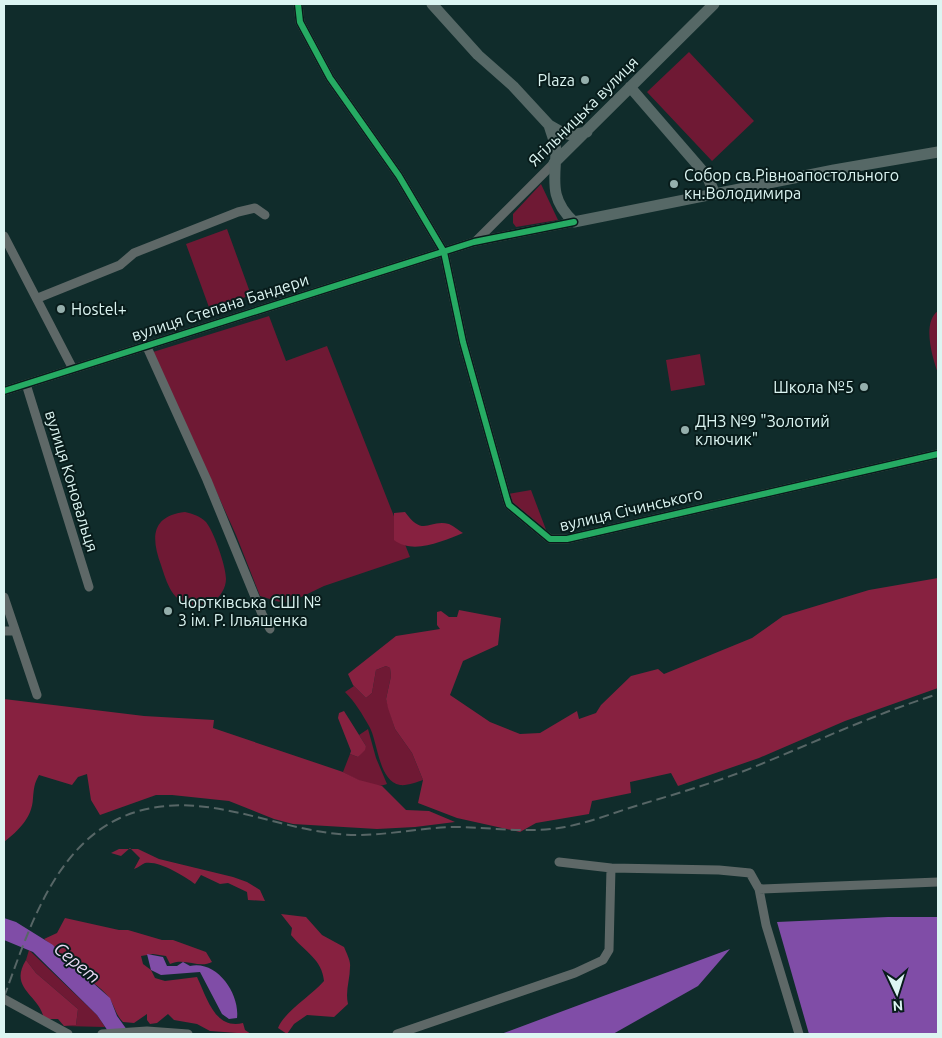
<svg xmlns="http://www.w3.org/2000/svg" width="942" height="1038" font-family="Ubuntu,sans-serif">
<style>
.green{fill:#6f1934}
.forest{fill:#872140}
.water{fill:#804da7}
.lines{fill:none;stroke-linecap:round;stroke-linejoin:round}
.minor{stroke:#5e6867;stroke-width:9}
.major{stroke:#566866;stroke-width:11}
.rail{stroke:#576666;stroke-width:2;stroke-dasharray:10 5;stroke-linecap:butt}
.cycleway-casing{stroke:#081c1b;stroke-width:9}
.cycleway{stroke:#26ab63;stroke-width:6}
.poi-dot{fill:#95afac;stroke:#081c1b;stroke-width:2}
.labels{text-anchor:middle;stroke-width:4;stroke-linejoin:round;paint-order:stroke}
.poi-label{font-size:16px;fill:#dcf5f2;stroke:#081c1b;text-anchor:start}
.street-label{font-size:16px;fill:#dcf5f2;stroke:#081c1b}
.water-label{font-size:18px;font-style:italic;fill:#e9dbf5;stroke:#081c1b}
</style>
<rect width="100%" height="100%" fill="#102c2b"/>
<path class="green" d="M689 52 754 121 712 161 647 92Z
M541 184 558 220 516 227 513 223V214Z
M227 229 251 295 210 310 186 244Z
M938 311V373C932 357 922 322 938 311Z
M269 316 286 361 327 346 410 557 324 586 295 600 283 603 260 596 236 535 153 352Z
M700 354 705 385 671 391 666 360Z
M531 490 548 535C534 524 514 512 508 494Z
M185 512C193 514 200 516 206 522 214 532 226 566 226 579 226 588 220 597 213 602 208 605 200 607 195 606 172 603 167 583 161 565 151 538 151 516 185 512Z
M386 666 390 668 391 676 386 699 395 729 412 753 423 780C417 782 407 786 400 785 378 781 378 741 369 726 362 714 356 703 345 692L354 686 366 698 372 693 376 670Z
M368 729 376 758 387 784C373 790 356 779 343 772L350 754 358 757 366 746 359 735Z
M29 950 97 1015 105 1027 64 1026 76 1025 78 1009 36 973 26 960Z"/>
<path class="forest" d="M405 512C424 538 428 519 449 524 454 526 459 531 463 533 443 541 413 555 394 540V513Z
M938 578V688L845 721 759 758 678 786 671 773 630 782 631 793 592 801 589 814 536 823 520 832 457 818 418 803 423 780 412 753 395 729 388 708 386 699 391 676 390 668 386 666 376 670 372 693 366 698 353 685 348 674 396 636 440 629 437 625V612L441 611 449 617H457L459 610 501 618 498 645 463 661 450 695 490 722 520 734 540 733 577 711 579 719 596 713 601 705 631 676 658 669 664 674 752 638 783 616 869 590Z
M4 699 144 716 214 720 213 728 343 772 359 780 382 786 406 810 429 811 455 822 415 827 377 829 293 824 274 819 229 801 172 795H156L100 815 91 800 87 774 78 777 72 785 39 775C34 784 34 788 33 798 32 818 19 830 4 842Z
M344 711 366 746 365 750 358 757 350 754 351 751 338 718 339 713Z
M130 848 121 856 111 853 119 849H138L159 859 233 877 247 882 260 890 265 901 248 900 247 892 228 883 220 884 201 875 195 884C185 876 158 860 145 863 142 864 138 868 134 869L140 858Z
M281 914 306 917 322 935 344 947C346 952 351 961 350 967 350 980 345 991 348 1004L334 1017 307 1015 294 1024 287 1034 278 1028C284 1012 311 996 324 981 322 959 305 952 291 935L292 928Z
M65 918 119 930H128L162 940H173L206 952 212 962C199 969 185 957 170 964L166 956 153 954 141 956 143 964 151 970 155 978 165 981 197 977C207 998 215 1030 243 1023L245 1030 251 1034 210 1031 197 1024 174 1020 168 1014 157 1023 150 1024 147 1020V1014L134 1023 123 1022C116 1015 115 1008 110 999 102 986 79 975 69 964 60 956 54 946 44 939L57 933Z
M26 960 36 973 78 1009 76 1025 64 1026 58 1019H44C40 995 8 989 26 960Z"/>
<path class="water" d="M888 917H938V1034H809L777 922Z
M4 918 16 922 53 945 69 965 84 975 110 998 117 1016 130 1034H110L97 1015 33 952 4 940Z
M730 949 698 986 613 1034H501Z
M147 954 163 957 167 966H177L183 962 190 966C217 960 240 994 237 1018L229 1019 222 1014 200 972 161 975 151 970Z"/>
<g class="lines">
<path class="minor" d="M298 4 300 22 330 78 399 176 444 252 463 342 507 499 509 505 550 539H567L938 454
M4 236 73 369
M475 242 554 163
M38 298 120 265 134 253 238 212 255 208 265 215
M146 345 207 480 262 614 270 629
M26 384 89 587
M4 391 474 242 574 222
M4 597 37 695
M4 631H15
M611 868 719 870 750 873 759 889 766 925 799 1034
M759 889 938 882
M4 999 68 1034
M102 1034 147 1031 188 1034
M397 1034 575 973 603 960 609 950 611 868 559 862"/>
<path class="major" d="M432 4 478 55 513 86 549 125 563 133 571 135 587 132
M630 87 707 176 715 194
M549 125C551 133 556 143 556 152 555 181 549 199 574 222L834 170 938 152
M554 163 714 4"/>
<path class="rail" d="M4 997C28 932 53 849 120 818 200 782 276 834 356 835 389 835 420 828 452 827 490 827 527 834 565 827 591 822 616 812 642 804 679 793 717 782 754 767 815 742 875 714 938 694"/>
<defs>
<path id="cycleway" d="M298 4 300 22 330 78 399 176 444 252 463 342 507 499 509 505 550 539H567L938 454
M4 391 474 242 574 222"/>
</defs>
<use href="#cycleway" class="cycleway-casing"/>
<use href="#cycleway" class="cycleway"/>
</g>
<g class="poi-dot">
<circle cx="585" cy="80" r="5"/>
<circle cx="674" cy="184" r="5"/>
<circle cx="61" cy="309" r="5"/>
<circle cx="864" cy="387" r="5"/>
<circle cx="685" cy="430" r="5"/>
<circle cx="168" cy="611" r="5"/>
</g>
<g class="labels">
<g class="poi-label">
<text x="575" y="86" text-anchor="end">Plaza</text>
<text x="684" y="181">Собор св.Рівноапостольного<tspan x="684" dy="18">кн.Володимира</tspan></text>
<text x="71" y="315">Hostel+</text>
<text x="854" y="393" text-anchor="end">Школа №5</text>
<text x="695" y="427">ДНЗ №9 "Золотий<tspan x="695" dy="18">ключик"</tspan></text>
<text x="178" y="608">Чортківська СШІ №<tspan x="178" dy="18">3 ім. Р. Ільяшенка</tspan></text>
</g>
<g class="street-label">
<text transform="translate(583 111) rotate(-45)" y="6">Ягільницька вулиця</text>
<text transform="translate(220 307) rotate(-18)" y="6">вулиця Степана Бандери</text>
<text transform="translate(72 481) rotate(73)" y="6">вулиця Коновальця</text>
<text transform="translate(631 509) rotate(-13)" y="6">вулиця Січинського</text>
</g>
<g class="water-label">
<text transform="translate(77 963) rotate(39)" y="6">Серет</text>
</g>
</g>
<rect width="942" height="1038" fill="none" stroke="#dcf5f2" stroke-width="10"/>
<g transform="translate(897 993) rotate(176)" stroke="#081c1b" stroke-width="4" paint-order="stroke">
<path d="M0-4L9 19L0 12L-9 19Z" fill="#dcf5f2"/>
<text y="-8" font-size="14" font-weight="bold" text-anchor="middle" fill="#dcf5f2">N</text>
</g>
</svg>
